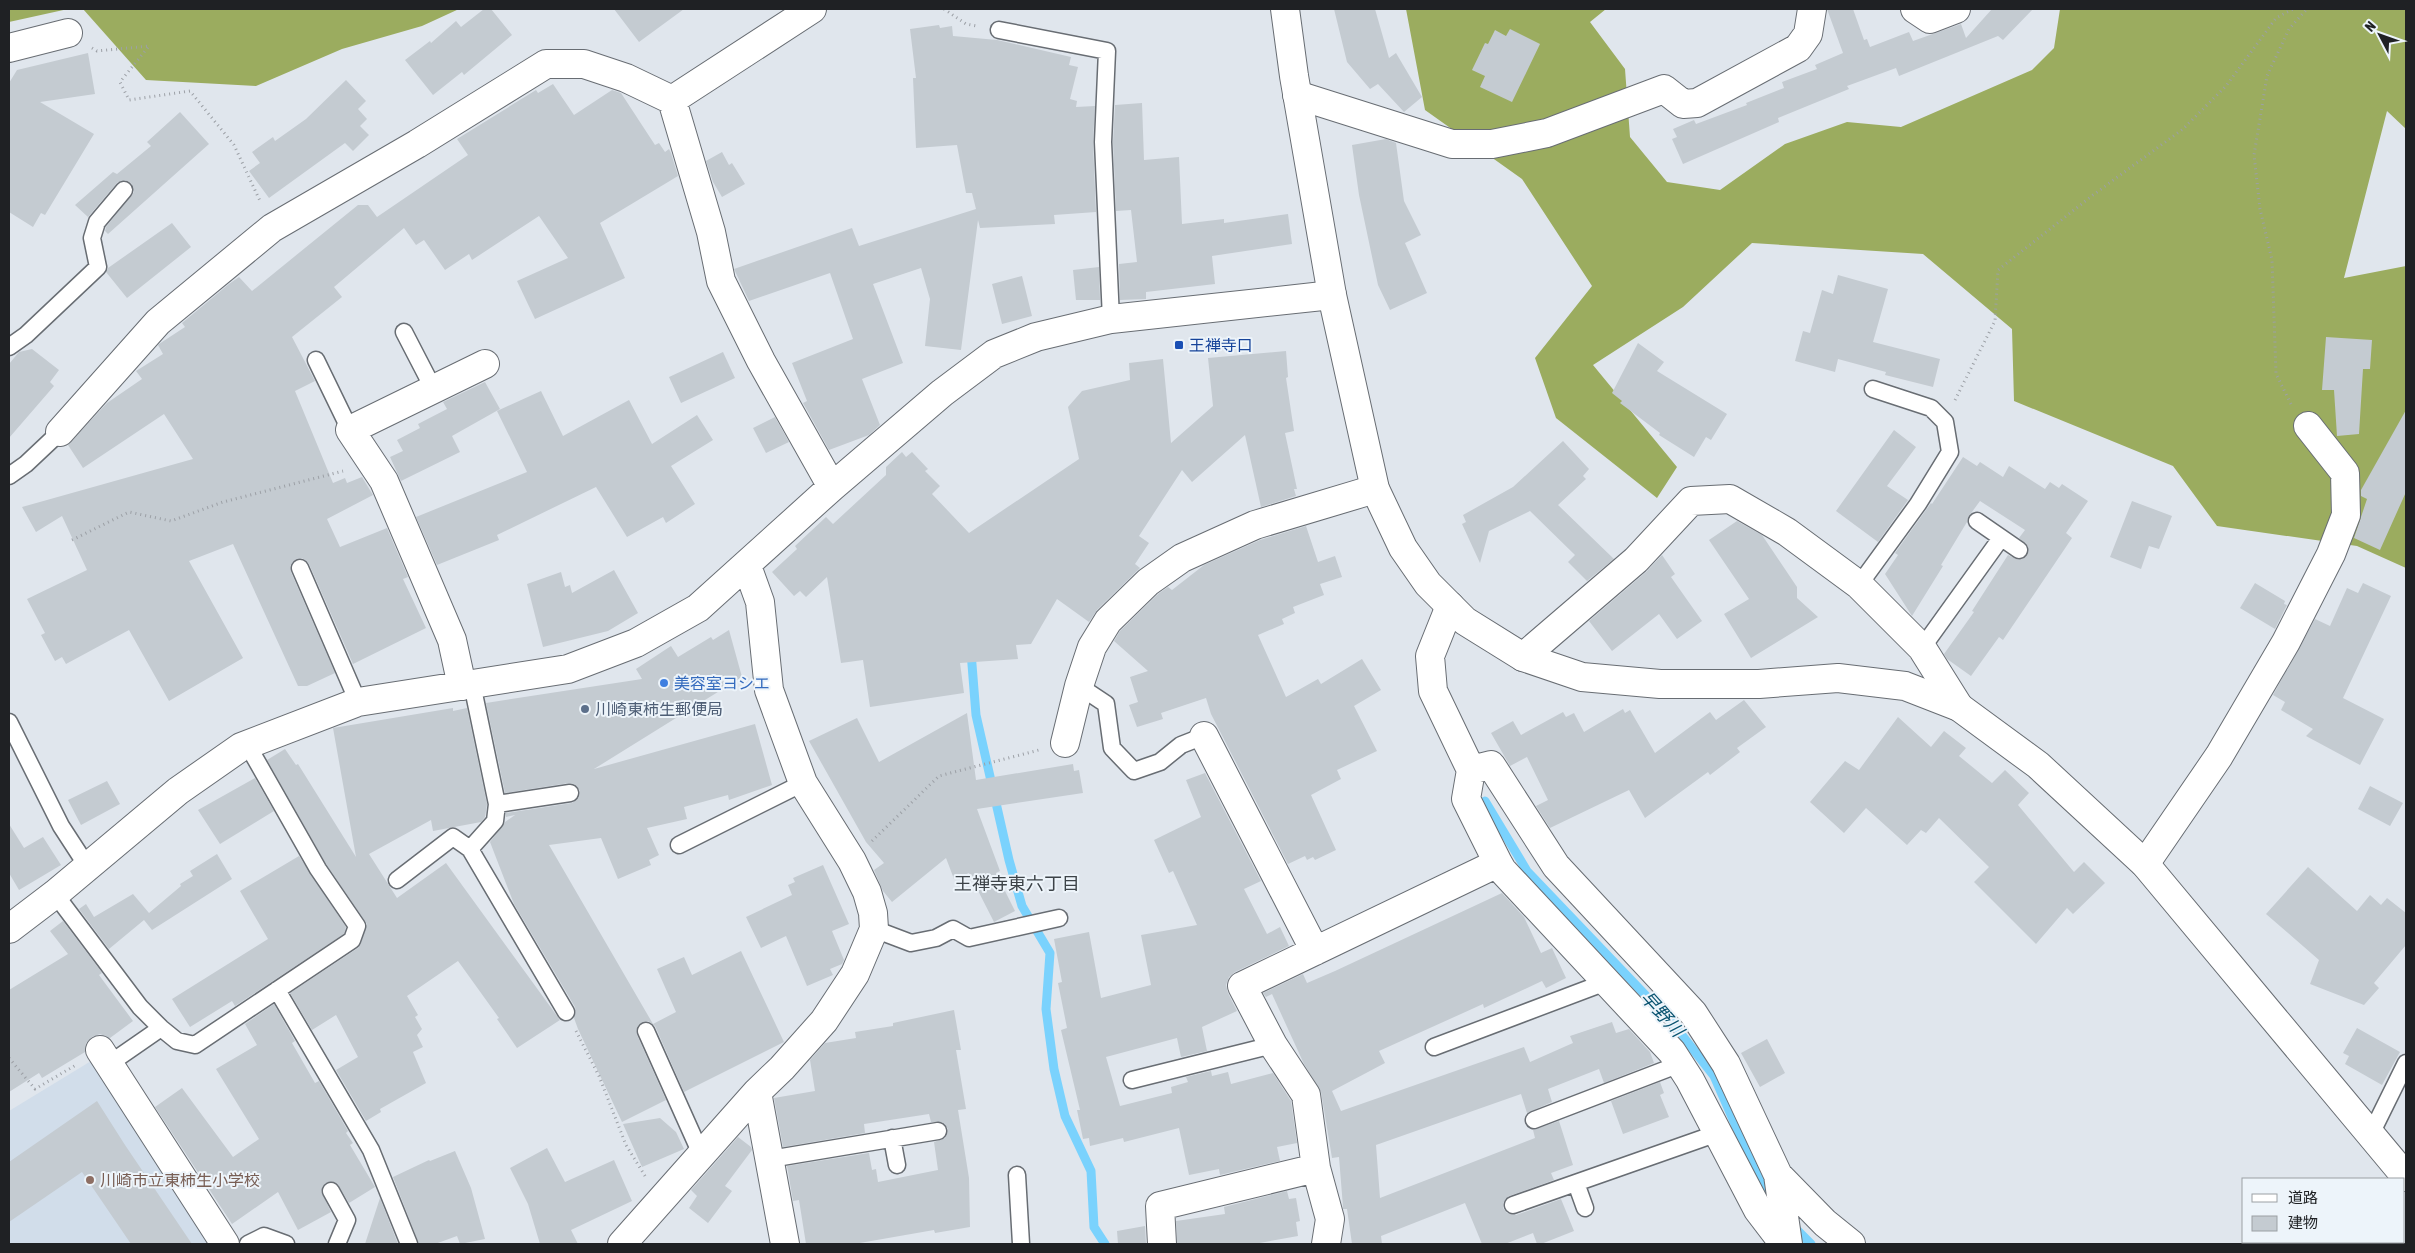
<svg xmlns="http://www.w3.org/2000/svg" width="2415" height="1253" font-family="'Asap Condensed','Noto Sans JP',sans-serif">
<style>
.built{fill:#d1ddea}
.forest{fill:#9bac5f}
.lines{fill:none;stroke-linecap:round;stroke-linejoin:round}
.stream{stroke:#7ad2fd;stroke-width:9}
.building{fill:#c4cbd1}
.service-casing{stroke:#686d73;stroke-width:19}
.minor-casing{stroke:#686d73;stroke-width:30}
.tertiary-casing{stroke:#686d73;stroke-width:30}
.path{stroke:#9ca0a6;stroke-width:3;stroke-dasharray:1 4;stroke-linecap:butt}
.service{stroke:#fff;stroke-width:16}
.minor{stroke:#fff;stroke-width:28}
.tertiary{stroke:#fff;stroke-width:28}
.transit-dot{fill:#1a4fb4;stroke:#edf4fa;stroke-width:2}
.shop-dot{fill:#3f7fe0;stroke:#edf4fa;stroke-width:2}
.service-dot{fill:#5c6f8a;stroke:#edf4fa;stroke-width:2}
.education-dot{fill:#8d6e63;stroke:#edf4fa;stroke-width:2}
.labels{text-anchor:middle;stroke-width:4;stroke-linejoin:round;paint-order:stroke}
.transit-label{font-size:16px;fill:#164399;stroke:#edf4fa;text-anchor:start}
.shop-label{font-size:16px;fill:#366cbe;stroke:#edf4fa;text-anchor:start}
.service-label{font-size:16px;fill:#4e5e75;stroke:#edf4fa;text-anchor:start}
.education-label{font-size:16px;fill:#785e54;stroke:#edf4fa;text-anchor:start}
.neighbourhood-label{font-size:18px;fill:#3d4348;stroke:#edf4fa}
.water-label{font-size:18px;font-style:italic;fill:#08526f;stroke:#edf4fa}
</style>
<rect width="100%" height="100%" fill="#e0e6ed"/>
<path class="built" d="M96 1058 211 1244H9V1111Z"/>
<path class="forest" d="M9 9H68L9 22Z
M83 9H459L422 26 342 49 256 86 146 80Z
M1406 9H1606L1590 22 1625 69 1630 137 1667 182 1720 190 1785 144 1847 122 1901 127 2032 70 2054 48 2060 9H2406V129L2387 111 2344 278 2406 266V568L2357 546 2217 526 2173 466 2014 401 2012 329 1923 254 1752 243 1683 307 1593 365 1677 467 1657 498 1556 418 1535 358 1592 286 1522 179 1425 110Z"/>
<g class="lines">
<path class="stream" d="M971 652 976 715 1009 860 1022 906 1050 953 1046 1009 1054 1069 1065 1116 1091 1171 1094 1227 1105 1244
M1485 801 1527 871 1674 1025 1714 1076 1766 1195 1775 1205
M1793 1226 1811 1244"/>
</g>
<path class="building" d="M484 9H491L512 35 464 75 462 72 433 95 405 60 430 41 431 43 456 21 461 27Z
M614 9H684L639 42Z
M1334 9H1375L1389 58 1396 53 1422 97 1404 112 1378 84 1370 89 1347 62Z
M1827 9H1853L1864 40 1867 39 1870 47 1909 32 1913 41 1961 24 1966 38 1992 9H2033L2003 40 1998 36 1899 76 1896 68 1847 86 1849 89 1778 118 1779 122 1683 164 1672 139 1677 137 1673 129 1694 120 1696 124 1747 105 1746 103 1784 88 1782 82 1817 69 1815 65 1843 53Z
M939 25 940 28 952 26 953 36 997 40 1071 57 1069 65 1078 67 1070 99 1077 101 1076 107 1095 106 1093 142 1096 212 1054 215 1055 224 980 228 978 220 961 350 925 346 930 299 921 268 873 284 903 363 862 379 880 425 869 435 829 450 803 403 807 401 792 363 853 339 830 273 749 301 734 269 852 228 859 246 976 209 972 193H966L957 145 916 148 913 78H916L910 29Z
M1510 29 1540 44 1512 102 1480 87 1485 76 1472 70 1485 43 1488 44 1495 30 1506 36Z
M88 53 95 94 40 102 94 134 45 215 41 213 33 227 9 212V83L17 70Z
M346 80 366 101 358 109 367 119 360 126 369 135 353 151 345 143 269 198 249 171 260 163 252 152 273 137 275 141 306 119Z
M553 84 574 115 612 90 621 93 655 145 659 143 665 152 669 149 671 153 678 176 600 223 625 278 535 319 517 281 568 258 539 216 472 260 469 254 445 270 424 240 416 245 404 228 334 287 342 297 292 337 315 381 295 391 333 483 345 478 347 483 362 477 373 495 327 519 340 547 387 528 408 577 403 579 426 628 353 664 309 564 302 558 296 559 290 566 291 572 335 673 307 686H298L233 544 189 561 243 658 169 701 129 630 66 664 62 657 55 661 41 635 45 633 27 599 87 570 62 516 36 532 22 507 193 459 164 414 83 468 68 445 107 403 142 379 136 371 163 354 158 345 159 344 185 327 182 323 229 284 239 277 252 291 358 205H368L377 217 468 155 457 139 536 90 538 93Z
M1142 103 1144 160 1179 157 1182 224 1224 219V223L1288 214 1292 244 1212 256 1215 284 1146 292V299L1120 300 1119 264 1137 262 1131 210 1116 211 1113 142 1115 105Z
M180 112 209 144 108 234 105 231 106 227 134 192 131 183 125 180 117 183 88 217 75 205 113 172 117 174 151 146 147 142Z
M1386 139 1396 143 1404 201 1421 235 1405 243 1427 293 1390 310 1378 285 1359 195 1352 145Z
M722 152 729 165 732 163 745 184 722 197 713 182 706 161Z
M172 223 191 247 127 298 106 272 108 268Z
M1099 267 1100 300H1076L1073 270Z
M1838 275 1888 289 1873 342 1940 359 1933 387 1885 375 1886 372 1838 359 1835 372 1795 361 1803 331 1810 333 1822 290 1833 294Z
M1022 276 1032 316 1002 324 992 284Z
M2326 337 2372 340 2370 369H2363L2359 434 2337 436 2334 390H2322Z
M1638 343 1664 362 1657 371 1727 414 1711 440 1706 437 1694 457 1659 435 1660 433 1620 403 1622 401 1612 393Z
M32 349 59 370 50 382 54 386 9 438V364L19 352Z
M1286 351 1288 377 1286 378 1294 431 1285 433 1297 489H1294L1296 496 1261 507 1245 435 1192 482 1182 470 1139 536 1149 543 1135 564 1140 568 1097 610 1089 622 1057 599 1031 644 1016 645 1018 659 960 663 964 693 870 707 863 660 841 663 827 577 806 597 800 591 794 596 772 572 797 549 795 546 826 517 833 524 886 475V467L902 452 906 457 912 452 928 469 925 471 940 486 932 494 969 533 1079 459 1068 407 1082 391 1130 380 1129 363 1163 359 1171 443 1213 406 1208 358Z
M723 352 735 378 681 403 669 377Z
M485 382 500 409 452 436 460 452 401 481 390 457 403 451 397 440 420 428 418 424 447 409 443 402Z
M541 391 563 436 629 400 652 444 697 415 713 440 671 466 695 504 666 523 663 517 627 537 596 487 497 535 499 540 437 565 416 517 527 472 497 411Z
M2406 410V492L2380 550 2354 538 2367 499 2361 496V490Z
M775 417 789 442 766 453 753 428Z
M1894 430 1916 447 1887 486 1908 500 1878 542 1836 511Z
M1563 441 1589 469 1583 476 1586 479 1558 505 1614 559 1587 581 1568 562 1575 555 1530 511 1489 531 1480 563 1462 524 1466 522 1463 515 1513 487Z
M1963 457 1977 466 1980 462 2003 477 2009 466 2045 489 2050 482 2059 488 2062 484 2088 501 2066 533 2072 538 2003 640 1999 637 1971 676 1947 659 1944 654 1974 612 1972 611 2008 555 2019 560 2027 555 2028 546 2019 538 2025 530 1980 501 1969 516 1967 522 1941 565 1943 566 1912 616 1885 574 1898 555 1895 553 1931 503 1932 504Z
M2132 501 2172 516 2159 549 2149 546 2141 569 2110 557Z
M1737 521 1762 535 1797 587V598L1818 617 1751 658 1724 614 1749 599 1709 540Z
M1306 526 1318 562 1335 556 1342 577 1320 584 1324 595 1293 607 1295 613 1282 619 1284 624 1258 635 1286 697 1318 679 1321 684 1362 659 1381 690 1354 706 1377 751 1337 770 1341 779 1311 795 1336 850 1315 860 1313 857 1307 860 1305 856 1288 864 1211 714 1206 698 1161 713 1163 719 1137 727 1129 705 1138 702 1130 677 1148 671 1114 641 1120 631 1158 594 1168 587 1172 590 1204 565 1260 540Z
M1662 555 1675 574 1671 577 1702 621 1677 639 1659 614 1612 651 1589 621 1646 572Z
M614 570 638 613 608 631 543 647 527 584 561 572 565 587 570 585 572 593Z
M2255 583 2285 601 2284 604 2287 605 2275 629 2240 608Z
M2363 583 2391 596 2343 698 2384 719 2360 765 2306 736 2313 729 2281 710 2285 702 2273 695 2315 619 2330 626 2347 588 2358 593Z
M729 630 742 677 594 769 755 724 772 785 729 800 728 795 684 807 687 819 647 828 659 855 649 860 651 865 618 879 601 838 549 845 653 1024 676 1012 657 969 684 957 692 975 741 951 784 1042 684 1092 655 1026 648 1021 642 1022 636 1030 637 1035 666 1100 622 1122 578 1029 574 1018 576 1012 575 1007 514 904 490 842 505 822 515 815 506 817V813L572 803 579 797 580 791 574 784 569 783 505 793 486 703 642 679 636 669 671 646 678 657 711 637 713 640Z
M1744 700 1766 727 1737 748 1740 752 1710 775 1708 772 1645 818 1629 790 1550 828 1536 806 1548 800 1527 757 1510 766 1491 733 1513 721 1521 735 1563 712 1566 717 1574 713 1584 732 1623 709 1625 713 1630 710 1655 753 1710 712 1716 720Z
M453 708V711L467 708 487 804 485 817 481 822 433 831 431 820 369 854 397 898 446 863 560 1020 517 1048 497 1019 499 1018 458 961 407 996 418 1015 415 1017 422 1029 417 1035 423 1047 413 1052 426 1083 380 1109 381 1112 366 1121 336 1070 358 1057 336 1015 312 1030 290 993 358 948 361 943 367 924 326 864 267 760 285 749 296 765 298 764 356 857 333 728Z
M967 713 976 780 1073 764 1074 771 1079 770 1083 793 977 809 1000 871 996 873 1015 911 994 922 969 873 954 879 946 858 892 902 883 891 874 870 884 863 866 842 809 741 857 718 879 762Z
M1898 717 1931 747 1944 731 1966 748 1959 756 1992 783 2005 770 2029 793 2018 805 2074 872 2084 862 2105 883 2073 914 2067 908 2036 944 1974 882 1989 867 1939 818 1926 833 1921 830 1907 845 1866 808 1844 833 1810 802 1845 761 1859 770Z
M1205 773 1261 881 1244 889 1267 934 1280 927 1289 946 1235 972 1229 977 1226 985 1228 993 1237 1011 1202 1027 1207 1051 1181 1057 1177 1038 1106 1057 1120 1106 1172 1093 1171 1087 1188 1082 1186 1077 1211 1071 1212 1076 1228 1072 1231 1084 1273 1073 1291 1101 1297 1143 1277 1147 1280 1161 1220 1175 1219 1169 1189 1175 1179 1128 1124 1142 1123 1138 1090 1146 1089 1138 1083 1139 1077 1110H1080L1061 1030 1067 1028 1058 983 1062 982 1054 939 1089 932 1101 998 1151 985 1141 935 1197 925 1173 871 1169 873 1154 840 1201 817 1186 780Z
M255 778 274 811 220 844 198 810Z
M107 781 120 804 81 825 68 800Z
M2370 786 2403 803 2390 826 2358 809Z
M9 824 24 848 43 837 61 865 19 890 9 873Z
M217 854 232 879 152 930 144 920 109 949 79 909 86 904 94 917 133 894 149 913 181 886 180 884 193 876 190 871Z
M299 856 346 927 344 934 235 1006 232 1001 190 1027 172 999 268 939 240 891Z
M823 865 849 924 832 931 844 960 842 964 830 969 833 975 807 986 786 936 761 948 746 917 792 895 788 885 795 882 793 878Z
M2308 867 2357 911 2370 895 2381 905 2387 898 2406 913V945L2374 983 2379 988 2364 1005 2310 984 2319 960 2266 914Z
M1502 893 1524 917 1541 953 1552 948 1566 978 1546 988 1542 981 1484 1008 1483 1004 1379 1051 1385 1063 1332 1091 1341 1111 1524 1047 1530 1062 1573 1043 1570 1036 1612 1022 1616 1033 1629 1029 1650 1052 1654 1063 1604 1083 1599 1069 1548 1089 1552 1102 1527 1113 1521 1094 1376 1145 1380 1198 1535 1138 1533 1130 1559 1121 1573 1165 1551 1173 1554 1180 1509 1196 1503 1203V1208L1507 1213 1516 1215 1561 1199 1574 1231 1541 1244H1537L1533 1233 1505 1244H1482L1465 1203 1381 1236 1382 1244H1352L1347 1209H1343V1207L1339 1157 1332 1158 1321 1092 1304 1064 1272 994 1266 997 1263 993 1303 974 1307 983 1335 971Z
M63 921 100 970 102 973 99 975 133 1021 110 1038 100 1034 92 1037 86 1043 85 1052 42 1078 39 1073 9 1092V990L68 954 50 931Z
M274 1004 295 1041 292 1043 315 1083 319 1081 348 1131 346 1133 353 1143 350 1145 375 1187 349 1203 337 1183H326L321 1191 331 1212 298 1230 278 1192 232 1224 155 1107 182 1088 233 1157 259 1139 216 1069 257 1045 245 1024Z
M954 1010 961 1050H956L966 1109 958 1110 969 1178 970 1227 935 1233 934 1230 854 1244H806L799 1200 793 1201 787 1166 869 1153 872 1170 876 1169 878 1182 938 1170 934 1142 945 1138 948 1129 942 1122H931L929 1114 864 1124 865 1133 783 1147 774 1098 815 1091 810 1060 825 1043 856 1038 855 1032 893 1026V1023Z
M2357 1028 2400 1052 2382 1085 2345 1064 2349 1056 2343 1053Z
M1767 1039 1785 1073 1760 1087 1741 1053Z
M1660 1082 1664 1093 1660 1095 1669 1117 1623 1134 1611 1101Z
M97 1101 125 1145 192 1244H131L82 1172 9 1222V1162Z
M660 1118 676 1132 684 1149 642 1167 623 1124Z
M738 1137 751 1147 752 1150 725 1186 732 1191 708 1223 689 1208 697 1196 691 1190Z
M547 1148 565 1182 614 1160 632 1201 571 1230 578 1244H540L528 1204 510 1168Z
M455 1151 471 1188 485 1239 460 1244 457 1236 435 1244H419L393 1177 429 1160 430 1161Z
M1287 1191 1289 1199 1296 1198 1300 1221 1296 1222 1298 1236 1254 1244H1177L1176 1221 1225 1214 1224 1207Z
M380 1198 398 1244H365Z
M1145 1226 1146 1244H1118L1117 1231Z"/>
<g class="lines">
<defs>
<path id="service" d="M999 30 1107 51 1103 142 1111 319
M404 332 434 390
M9 347 26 335 98 267 92 238 97 222 124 190
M316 360 350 430
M9 476 26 464 60 432
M1977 521 2019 550
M300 568 358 702
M1859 585 1918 504 1950 452 1945 422 1931 408 1873 389
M1922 648 2001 538
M472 684 497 804 495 821 470 849 566 1012
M1079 686 1106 704 1112 748 1134 771 1160 762 1181 745 1204 736
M9 722 61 826 87 866
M497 804 570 793
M679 845 803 783
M397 880 453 837 470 849
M55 894 140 1007 161 1028 177 1041 195 1045 352 940 357 926 318 869 247 744
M874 929 911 943 936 938 953 929 969 938 1059 918
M277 990 371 1150 409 1244
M646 1031 701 1154
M1434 1047 1606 982
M109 1064 161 1028
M1132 1080 1273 1045
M1534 1120 1680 1064
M2371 1134 2406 1063
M892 1138 897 1165
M770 1159 938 1131
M1017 1175 1021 1244
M1576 1183 1585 1208
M331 1191 347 1220 337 1244
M1513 1205 1718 1133
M248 1244 264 1236 286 1244"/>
<path id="minor" d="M1915 9 1930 19 1956 9
M9 48 68 33
M1297 95 1452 144H1492L1547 133 1664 89 1683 104 1697 103 1798 48 1808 34 1812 9
M672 100 711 232 721 281 761 361 832 487
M60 432 158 322 272 228 417 144 546 64H584L626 78 672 100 812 9
M1450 606 1430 656 1433 691 1471 770 1466 799 1498 863 1502 870 1672 1052 1690 1080 1758 1210 1784 1244
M1523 657 1636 560 1691 501 1730 499 1787 532 1859 585 1922 648 1959 707
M462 686 452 640 384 481 350 430 485 364
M1204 736 1315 951
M1065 743 1079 686 1092 647 1108 621 1148 582 1182 558 1255 525 1375 489
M1471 770 1491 765 1556 866 1693 1013 1726 1064 1778 1175 1788 1244
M2145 864 2219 756 2286 642 2331 554 2346 515 2345 473 2308 426
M9 929 55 894 178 791 241 747 358 702 568 669 636 643 698 608 832 487 942 393 994 354 1036 337 1111 319 1332 295
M100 1050 225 1244
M757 1092 785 1244
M1778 1175 1825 1223 1851 1244
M622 1244 757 1092 782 1068 824 1021 855 974 874 929 873 913 867 892 852 861 803 783 769 690 760 602 747 566
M1162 1244 1160 1206 1316 1168
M1326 1244 1330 1219 1316 1168 1306 1095 1273 1045 1242 986 1498 863"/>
<path id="tertiary" d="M1285 9 1294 76 1332 295 1375 489 1403 548 1428 584 1465 621 1523 657 1582 677 1660 684H1759L1838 678 1905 686 1959 707 2038 765 2145 864 2406 1177"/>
</defs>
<use href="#service" class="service-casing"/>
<use href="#minor" class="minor-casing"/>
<use href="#tertiary" class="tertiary-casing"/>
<path class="path" d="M944 9 966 24 977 26
M92 48 97 51 149 46 120 82 129 100 190 91 234 145 260 201
M1955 400 1995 321 1998 270 2093 195 2183 129 2226 86 2276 18 2293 9
M2291 404 2276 374 2272 260 2260 209 2254 155 2267 76 2289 29 2307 9
M72 540 129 512 171 521 223 502 343 471
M872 841 939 776 1039 750
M576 1031 599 1076 626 1145 645 1176
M9 1058 35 1089 76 1065"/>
<use href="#service" class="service"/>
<use href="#minor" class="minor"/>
<use href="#tertiary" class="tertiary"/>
</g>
<rect class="transit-dot" x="1174" y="340" width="10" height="10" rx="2.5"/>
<circle class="shop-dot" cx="664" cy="683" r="5"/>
<circle class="service-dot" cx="585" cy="709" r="5"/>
<circle class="education-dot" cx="90" cy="1180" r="5"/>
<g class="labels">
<g class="transit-label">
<text x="1189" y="351">王禅寺口</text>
</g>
<g class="shop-label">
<text x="674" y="689">美容室ヨシエ</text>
</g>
<g class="service-label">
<text x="595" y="715">川崎東柿生郵便局</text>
</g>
<g class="education-label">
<text x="100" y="1186">川崎市立東柿生小学校</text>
</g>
<g class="neighbourhood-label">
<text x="1017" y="890">王禅寺東六丁目</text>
</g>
<g class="water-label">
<text transform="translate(1662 1014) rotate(48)" y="6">早野川</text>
</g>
</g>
<rect width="2415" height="1253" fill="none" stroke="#1f2124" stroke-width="20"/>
<rect x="2242" y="1178" width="162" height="65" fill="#edf4fa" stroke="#9ba0a4"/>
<rect x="2252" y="1194" width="25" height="8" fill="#ffffff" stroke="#9ba0a4"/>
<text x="2288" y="1203" font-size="15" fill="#1f2124">道路</text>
<rect x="2252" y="1216" width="25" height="15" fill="#c4cbd1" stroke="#9ba0a4"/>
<text x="2288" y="1228" font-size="15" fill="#1f2124">建物</text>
<g transform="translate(2380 35) rotate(311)" stroke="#edf4fa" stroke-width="4" paint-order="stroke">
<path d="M0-4L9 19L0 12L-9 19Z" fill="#1f2124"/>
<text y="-8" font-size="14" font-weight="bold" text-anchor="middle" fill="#1f2124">N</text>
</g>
</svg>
